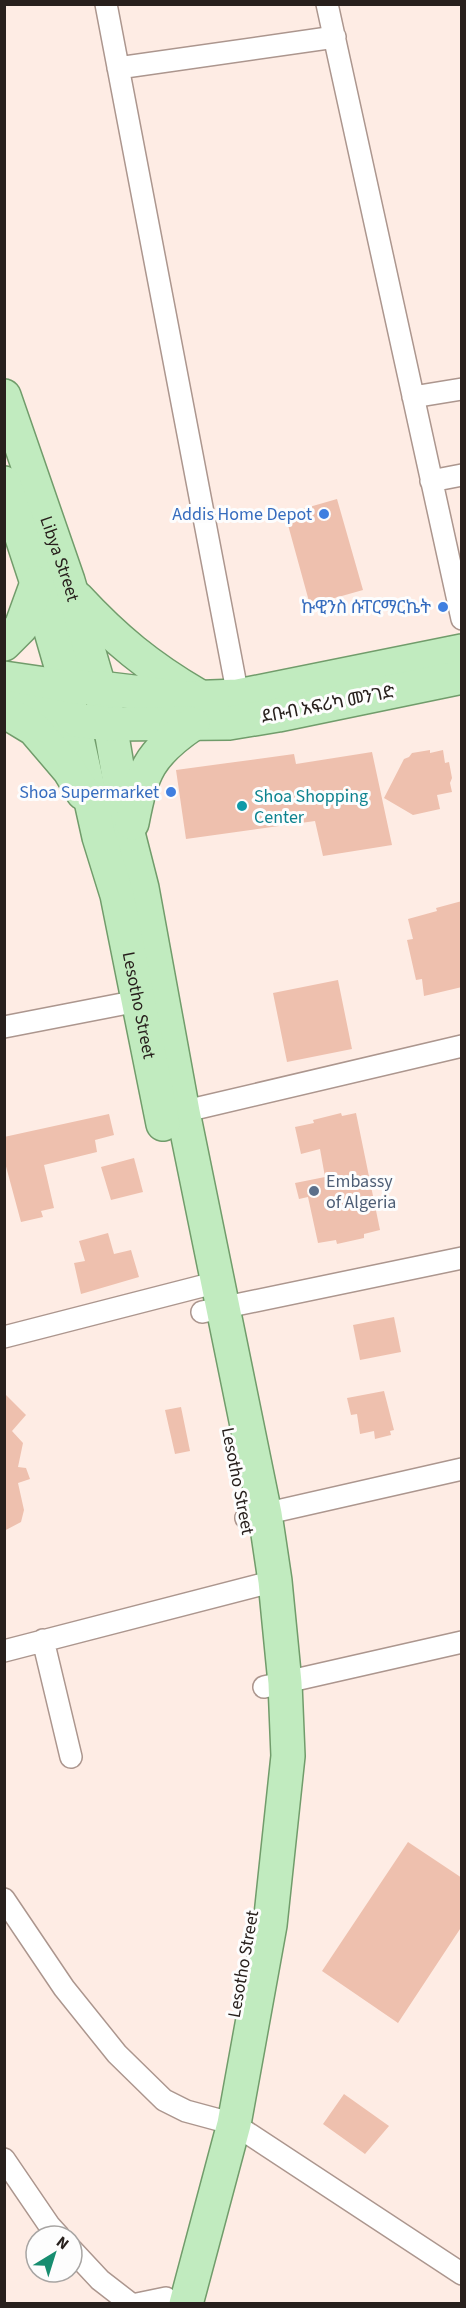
<svg xmlns="http://www.w3.org/2000/svg" width="466" height="2308" font-family="'Source Sans 3','Noto Sans Ethiopic',sans-serif">
<style>
.building{fill:#eec0ae}
.lines{fill:none;stroke-linecap:round;stroke-linejoin:round}
.street-casing{stroke:#ac968e;stroke-width:24}
.primary-casing{stroke:#719c6b;stroke-width:36}
.street{stroke:#fff;stroke-width:21}
.primary{stroke:#c1ebbf;stroke-width:33}
.shop-dot{fill:#3f7fe0;stroke:#fdfdfd;stroke-width:2}
.culture-dot{fill:#0f9aa8;stroke:#fdfdfd;stroke-width:2}
.service-dot{fill:#5c6f8a;stroke:#fdfdfd;stroke-width:2}
.labels{text-anchor:middle;stroke-width:6;stroke-linejoin:round;paint-order:stroke}
.shop-label{font-size:18px;fill:#366cbe;stroke:#fdfdfd;text-anchor:end}
.street-label{font-size:18px;fill:#28201d;stroke:#fdfdfd}
.culture-label{font-size:18px;fill:#0d838f;stroke:#fdfdfd;text-anchor:start}
.service-label{font-size:18px;fill:#4e5e75;stroke:#fdfdfd;text-anchor:start}
</style>
<rect width="100%" height="100%" fill="#feece4"/>
<path class="building" d="M337 499 363 590 310 605 285 514Z
M430 750V753L443 750 445 763 449 762 452 778 450 783 452 792 437 795 440 809 413 815 384 798 404 759 409 757 412 753Z
M372 752 392 845 323 856 315 821 186 839 176 770 294 754 296 764Z
M462 901V987L424 996 422 979 416 980 407 940 413 939 408 919 437 911 436 908Z
M338 980 352 1049 287 1062 273 993Z
M341 1113 342 1116 356 1113 380 1230 364 1234V1238L337 1244 336 1240 318 1243 308 1197 299 1199 295 1183 325 1177 320 1149 301 1154 295 1127 314 1123 313 1120Z
M109 1114 114 1135 95 1140 97 1152 44 1165 54 1208 41 1211 43 1217 21 1222 4 1159V1137Z
M134 1158 143 1192 111 1200 101 1167Z
M108 1233 114 1254 131 1250 139 1277 81 1294 74 1263 85 1261 79 1241Z
M394 1317 401 1352 360 1360 353 1325Z
M384 1391 394 1430 390 1431 391 1435 375 1439 374 1431 360 1434 357 1414 351 1415 347 1398Z
M4 1393 26 1415 12 1431 23 1443 18 1467 26 1468 30 1479 18 1483 24 1510 21 1522 4 1531Z
M181 1407 190 1451 175 1454 165 1410Z
M408 1842 462 1878V1926L398 2023 322 1971Z
M344 2094 389 2126 365 2154 323 2124Z"/>
<g class="lines">
<defs>
<path id="street" d="M106 4 238 696
M327 4 462 619
M118 68 335 37
M413 397 462 389
M431 481 462 475
M4 1027 148 999
M173 1114 462 1046
M202 1312 462 1258
M4 1337 218 1282
M246 1518 462 1469
M43 1640 71 1757
M4 1651 275 1581
M264 1687 462 1642
M4 1899 64 1988 117 2054 164 2100 186 2111 234 2124 462 2274
M4 2159 49 2225 59 2236
M72 2250 100 2280 131 2304
M137 2304 166 2298"/>
<g id="primary">
<path id="s1" d="M4 396 68 581 110 724 129 837 142 888 183 1112 265 1514 275 1581 285 1683 288 1756 270 1925 234 2124 186 2304"/>
<path id="s2" d="M4 483 37 583 61 666 99 837 117 895 163 1124"/>
<path d="M77 598C115 639 149 667 197 695"/>
<path d="M4 644 21 627 37 583"/>
<path d="M4 678 66 687 100 688 184 698 238 696 462 651"/>
<path d="M4 707 73 720 110 724 229 723 278 715 462 677"/>
<path d="M6 712 34 729 69 770 83 793"/>
<path d="M132 823C142 771 149 754 193 724"/>
</g>
</defs>
<use href="#street" class="street-casing"/>
<use href="#primary" class="primary-casing"/>
<use href="#street" class="street"/>
<use href="#primary" class="primary"/>
</g>
<g class="shop-dot">
<circle cx="324" cy="514" r="6"/>
<circle cx="443" cy="607" r="6"/>
<circle cx="171" cy="792" r="6"/>
</g>
<circle class="culture-dot" cx="242" cy="806" r="6"/>
<circle class="service-dot" cx="314" cy="1191" r="6"/>
<g class="labels">
<g class="shop-label">
<text x="312" y="520">Addis Home Depot</text>
<text x="431" y="613">ኩዊንስ ሱፐርማርኬት</text>
<text x="159" y="798">Shoa Supermarket</text>
</g>
<g class="street-label">
<text dy="6" stroke="none"><textPath href="#s1" startOffset="172">Libya Street</textPath></text>
<text transform="translate(328 704) rotate(-11)" y="6">ደቡብ አፍሪካ መንገድ</text>
<text dy="6" stroke="none"><textPath href="#s2" startOffset="540">Lesotho Street</textPath></text>
<text transform="translate(238 1481) rotate(79)" y="6">Lesotho Street</text>
<text transform="translate(243 1964) rotate(-80)" y="6">Lesotho Street</text>
</g>
<g class="culture-label">
<text x="254" y="802">Shoa Shopping<tspan x="254" dy="21">Center</tspan></text>
</g>
<g class="service-label">
<text x="326" y="1187">Embassy<tspan x="326" dy="21">of Algeria</tspan></text>
</g>
</g>
<rect width="466" height="2308" fill="none" stroke="#28201d" stroke-width="12"/>
<g transform="translate(54 2254) rotate(38)"><circle r="28" fill="#fdfdfd" stroke="#a8a5a3" stroke-width="1.5"/>
<path d="M0-4.5L10 22L0 15L-10 22Z" fill="#178d70"/>
<text y="-9" font-size="16" font-weight="bold" text-anchor="middle" fill="#28201d">N</text>
</g>
</svg>
